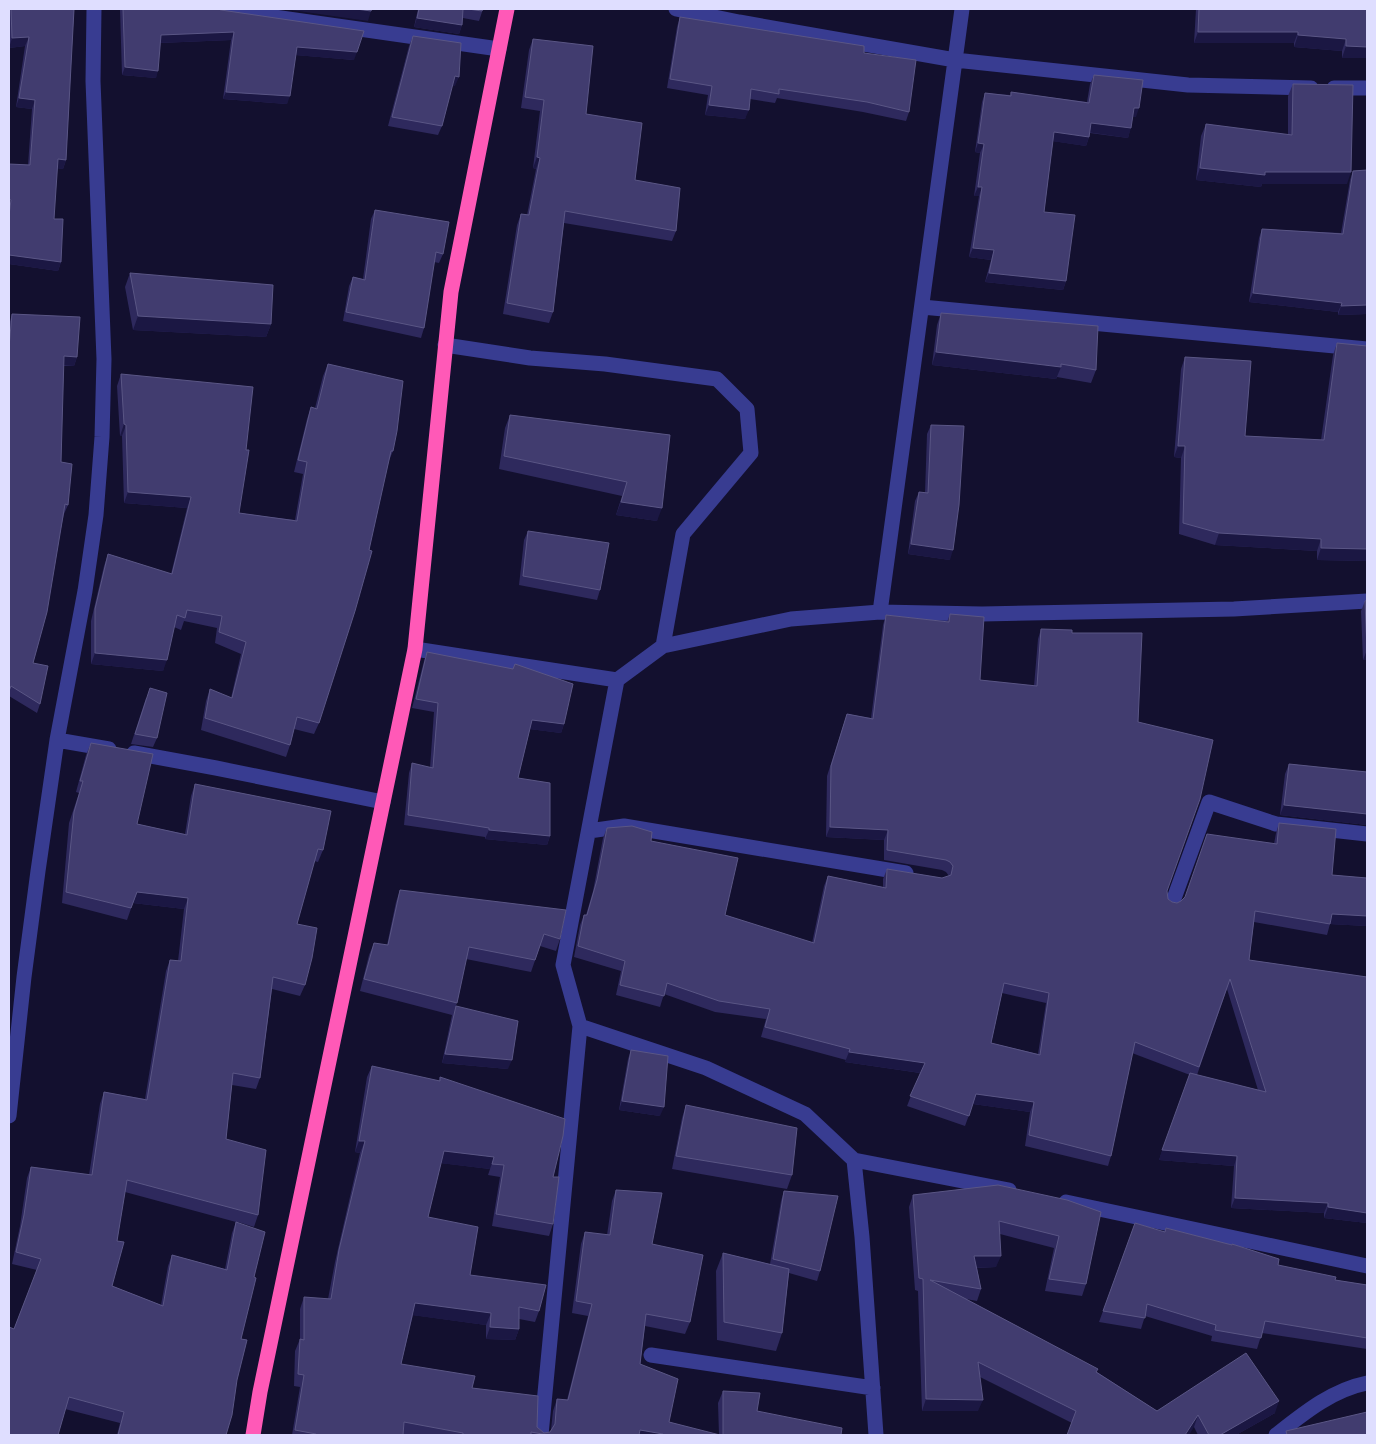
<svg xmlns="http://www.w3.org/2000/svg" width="1376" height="1444" font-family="Inter,sans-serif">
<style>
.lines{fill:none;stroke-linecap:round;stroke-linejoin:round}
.minor{stroke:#383c91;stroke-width:15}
.highway{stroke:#ff59b7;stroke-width:15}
.wall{fill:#2e295d;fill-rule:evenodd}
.shaded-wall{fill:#1b1743}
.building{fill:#413c6f;stroke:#5a5685;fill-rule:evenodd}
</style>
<rect width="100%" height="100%" fill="#13102f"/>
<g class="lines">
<path class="minor" d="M219 9 499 49
M676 9 739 22 955 60 1188 85 1311 88
M1334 88H1367
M922 307 1367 349
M445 345 530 358 605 364 717 379 747 409 751 453 683 534 663 646
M880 612 962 9
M415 649 617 680
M57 740 109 749
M134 753 216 768 383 802
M589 831 624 826 906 873
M1172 904 1209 802 1276 824 1367 834
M580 1026 706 1068 805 1114 854 1160 862 1237 876 1435
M9 1116 24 977 38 871 57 740 85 591 96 515 102 437 104 359 93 81 94 9
M854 1160 1009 1190
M1066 1202 1367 1266
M651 1355 873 1388
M541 1435 580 1026 563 965 617 680 663 646 791 619 880 612 982 614 1234 609 1367 601
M1276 1435C1304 1413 1332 1390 1367 1383"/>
<path class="highway" d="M253 1435 260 1392 415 649 451 292 507 9"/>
</g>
<path class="wall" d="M9 9H74L66 160 63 169 57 168 54 219 61 262 58 271 9 264V164L28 165 32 109 16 107 25 46 9 48Z
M120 9H218L221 10 354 60 296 55 287 104 223 99 231 40 160 43 156 78 122 75Z
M418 9H483L479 21 463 18 462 25 459 34 414 27Z
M1196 9H1367V58H1342V51L1294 47V43H1194Z
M680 17 864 53 909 112 906 121 863 112 777 98 775 103 750 99 745 119 705 115 708 95 667 88 677 27Z
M413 36 455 86 452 85 442 126 438 135 388 126 409 46Z
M533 39 586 114 635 180 676 231 672 241 564 223 553 312 549 323 503 314 517 225 521 214 527 215 536 169 533 168 540 111 521 108 529 50Z
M1094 75 1136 117H1133L1128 138 1090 133 1089 137 1086 146 1053 141 1044 212 1066 281 1063 290 985 282 991 260 969 257 979 196H974L980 153 975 152 982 102 985 93 1010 95 1011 92 1087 102 1090 84Z
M1293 84 1347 184H1262L1261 187 1196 180 1201 136 1206 124 1288 135V96Z
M1367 170V314L1338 315V312L1249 302 1259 238 1262 229 1341 233 1350 180 1353 171Z
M375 210 443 254 439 263 434 262 424 328 421 338 343 321 349 286 353 277 363 279 371 219Z
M130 273 271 324 266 337 133 330 125 287Z
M941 313 1096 370 1091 383 1057 377 1056 379 932 365 937 325Z
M12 314 77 357 74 366H63L61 462 68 505 64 514 33 663 40 704 37 713 9 696V325Z
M1337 343 1367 561 1317 560V551L1215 545 1179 534 1181 458 1174 457 1181 369 1185 357 1245 436 1321 440 1333 355Z
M328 364 393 451 388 463 319 723 314 734 294 729 290 745 286 757 201 730 206 701 210 689 231 698 241 654 215 643 217 628 184 621 181 630 174 627 163 671 91 664V621L104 566 108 554 171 574 187 508 124 503 122 436H120L117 386 121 374 239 513 295 520 303 474 294 472 307 419 311 407 315 408 323 376Z
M510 415 670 435 657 521 616 515 622 496 499 469 505 428Z
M931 425 950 560 908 554 915 501 919 492 925 493 927 434Z
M528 531 600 590 597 600 519 585 524 540Z
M1367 600V687V660H1363L1361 611 1365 601Z
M950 614 980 680 1034 686 1038 639 1041 629 1072 633 1138 722 1168 899 1172 902 1177 903 1181 901 1274 844 1276 833 1279 823 1332 875 1367 878V926L1330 924 1327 935 1254 922 1249 960 1367 977V1223L1324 1218V1213L1231 1208 1234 1166 1159 1160 1190 1075 1132 1053 1111 1156 1108 1166 1025 1146 1030 1112 973 1104 965 1126 907 1106 920 1073 845 1062 846 1060 761 1037 766 1019 715 1012 664 994 660 1007 616 995 621 971 574 957 580 925 584 915H586L593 891 603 838 607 828 651 841 725 915 812 943 824 886 828 876 883 887V879L887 869 942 878 949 876 946 872 942 870 884 860V840L826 837 827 776 847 714 871 718 883 625 886 615 947 622ZM1227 989 1258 1090 1197 1075ZM1002 993 1046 1003 1038 1054 991 1043Z
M427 652 564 724 561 733 530 729 518 778 550 836 547 845 485 839V837L404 825 409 773 412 763 430 768 434 712 412 708 424 661Z
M146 698 157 738 153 747 131 744Z
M91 743 137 824 185 834 191 796 195 784 323 850 318 862 314 861 297 924 305 985 300 996 272 989 260 1078 256 1089 232 1085 226 1139 258 1215 254 1227 238 1222 254 1277 241 1339 237 1380 226 1435H117L120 1423 65 1409 14 1329 37 1270 12 1264 20 1226 27 1178 31 1167 89 1175 100 1104 104 1092 145 1099 166 971 170 960 178 961 184 909 133 903 127 920 62 903 69 823 79 793 76 792 86 755ZM125 1192 236 1222 232 1233 225 1269 172 1255 168 1266 161 1305 112 1286 117 1241Z
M1289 764 1367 772V771V825L1280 815 1285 774Z
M400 890 560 939 556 951 540 946 531 972 466 959 456 1006 508 1069 442 1063 452 1015 360 991 369 955 374 943 387 945 396 902Z
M631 1050 660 1116 619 1110 628 1059Z
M372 1066 439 1081 440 1077 553 1177V1224L549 1236 492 1226 500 1177 488 1175 490 1169 441 1163 428 1217 470 1275 539 1311 535 1322 519 1319V1329L515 1340 486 1339V1325L413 1315 401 1364 472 1388 537 1427 544 1433 550 1432 551 1430 553 1411 557 1399 567 1400 588 1316 572 1313 581 1244 585 1232 607 1235 612 1201 616 1190 652 1244 690 1322 685 1334 645 1326 640 1364 669 1422 719 1435 718 1403 723 1391 757 1411 841 1435H292L300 1387 294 1386 295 1351 300 1339V1309L304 1297 328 1299 335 1262 360 1153 355 1152 367 1077Z
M686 1105 792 1175 787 1189 672 1169 682 1118Z
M784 1191 820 1271 817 1281 789 1273 782 1333 776 1351 717 1340 716 1271 723 1253 770 1264 781 1201Z
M913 1195 1067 1200 1086 1284 1082 1296 1045 1291 1054 1248 1000 1234 996 1267 977 1268 981 1289 977 1301 966 1299 1097 1372 1157 1411 1275 1413 1236 1435H1198L1194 1427 1072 1423 980 1377 978 1411H922L918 1291 915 1290 909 1207Z
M1135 1223 1164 1232 1166 1228 1231 1245 1232 1244 1278 1265 1335 1280 1367 1285V1349L1262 1333 1257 1349 1211 1341 1212 1336 1145 1316 1141 1329 1099 1322Z"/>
<path class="shaded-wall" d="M284 9H356L371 11 368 21Z
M417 18 462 25 459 34 414 27Z
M234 32 231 40 158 43 161 35Z
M1198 32H1298L1294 43H1194Z
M1298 35 1346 39 1342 51 1294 47Z
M29 37 25 46 9 48 12 38Z
M1346 46 1367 47V58H1342Z
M297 47 357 52 354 60 294 55Z
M125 67 158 71 156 78 122 75Z
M455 76 459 77 455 86 451 85Z
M226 92 290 96 287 104 223 99Z
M19 98 35 100 32 109 16 107Z
M709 105 749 110 745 119 705 115Z
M1134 108H1139L1136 117H1131Z
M1091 123 1131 128 1128 138 1087 132Z
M1054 132 1089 137 1086 146 1051 141Z
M978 143 984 144 980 153 975 152Z
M537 157 540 158 536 169 533 168Z
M58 159 66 160 63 169 54 168Z
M1200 168 1351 172 1347 184H1262L1261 187 1196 180Z
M978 187H982L979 196H974Z
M9 199 11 200 9 207Z
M973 248 994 250 991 260 969 257Z
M9 255 61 262 58 271 9 264Z
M989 273 1066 281 1063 290 985 282Z
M1253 293 1342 303 1338 312 1249 302Z
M1367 305V314L1338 315 1341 306Z
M138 316 271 324 266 337 133 330Z
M936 352 1061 367 1056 379 932 365Z
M64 356 77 357 74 366 60 365Z
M124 424 126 425 122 436H120Z
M1178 446H1185L1181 458 1174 457Z
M128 492 191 497 187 508 124 503Z
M621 502 662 508 657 521 616 515Z
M1219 533 1321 539 1317 551 1215 545Z
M911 544 953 550 950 560 908 554Z
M1321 548 1367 549V561L1317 560Z
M1367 650V660H1363Z
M95 653 167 660 163 671 91 664Z
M532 720 564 724 561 733 529 729Z
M1284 805 1367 814V825L1280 815Z
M830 827 888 830 884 840 826 837Z
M489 830 550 836 547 845 485 839Z
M137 892 188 898 184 909 133 903Z
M1332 914 1367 916V926L1328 924Z
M849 1052 925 1063 921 1073 845 1062Z
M445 1054 512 1060 508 1069 442 1063Z
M976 1094 1034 1102 1030 1112 973 1104Z
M622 1101 664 1107 660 1116 619 1110Z
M359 1141H365L360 1153 355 1152Z
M1162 1150 1237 1156 1234 1166 1159 1160Z
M444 1151 494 1157 490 1169 439 1163Z
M1235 1198 1328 1203 1324 1213 1231 1208Z
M1328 1207 1367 1213V1223L1324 1218Z
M974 1256H1001L996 1267 970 1268Z
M415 1303 491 1313 486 1325 411 1315Z
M490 1327 519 1329 515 1340 486 1339Z
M926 1399 983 1400 978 1411H922Z
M1279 1401 1275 1413 1236 1435H1220Z
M1198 1415 1194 1427 1189 1435H1185Z
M640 1430 663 1434 662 1435H638Z"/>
<path class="building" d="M11 9H74L66 160 58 159 54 219H63L61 262 9 255V215L11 200 9 199V164L30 165 35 100 19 98 29 37 12 38Z
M123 9H218L221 10 364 31 357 52 297 47 290 96 226 92 234 32 161 35 158 71 125 67Z
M356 9H372L371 11Z
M419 9H463L462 25 417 18Z
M468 9H483L482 11Z
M1199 9H1367V47L1346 46V39L1298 35V32H1198Z
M680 17 864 46V53L916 60 909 112 867 102 779 89V94L751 89 749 110 709 105 712 86 670 79Z
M413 36 461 43 459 77 455 76 442 126 392 117Z
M533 39 593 46 586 114 642 123 635 180 680 188 676 231 565 211 553 312 507 303 521 214 529 215 540 158 537 157 544 100 525 97Z
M1094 75 1143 80 1139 108H1134L1131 128 1091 123 1089 137 1054 132 1044 212 1075 215 1066 281 989 273 994 250 973 248 982 187H978L984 144 978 143 985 93 1011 96V92L1089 103Z
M1293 84 1353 85 1351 172H1265V175L1200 168 1206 124 1292 135Z
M1367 170V305L1341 306 1342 303 1253 293 1262 229 1343 234 1353 171Z
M375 210 449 222 443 254 436 252 424 328 346 312 353 277 365 280Z
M130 273 273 285 271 324 138 316Z
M941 313 1098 326 1096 370 1061 364V367L936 352Z
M12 314 80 317 77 357 64 356 61 462 72 464 68 505 65 504 47 612 33 663 48 666 40 704 11 686 9 691V347Z
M1337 343 1367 346V549L1321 548V539L1219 533 1183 523 1185 446H1178L1185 357 1251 361 1245 436 1324 440Z
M328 364 403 381 397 431 393 451H391L369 550 372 551 355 611 319 723 297 717 290 745 205 718 210 689 232 698 246 642 219 632 222 616 187 610 185 618 177 615 167 660 95 653V609L108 554 172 574 191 497 128 492 126 425 124 424 121 374 253 387 246 450H249L239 513 297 521 307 462 298 460 311 407 317 409Z
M510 415 670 435 662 508 621 502 627 482 504 456Z
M931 425 964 426 959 505 953 550 911 544 919 492 928 493Z
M528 531 609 543 600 590 523 576Z
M1367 600V650L1365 601Z
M950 614 984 617 980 680 1037 686 1041 629 1072 630V633H1142L1138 722 1213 740 1200 799 1167 891 1168 899 1172 902 1177 903 1181 901 1185 897 1207 834 1277 844 1279 823 1336 829 1332 875 1367 878V916L1332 914 1330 924 1255 911 1249 960 1367 977V1213L1328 1207V1203L1235 1198 1237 1156 1162 1150 1190 1073 1266 1092 1230 979 1199 1067 1135 1042 1111 1156 1029 1135 1034 1102 976 1094 969 1116 910 1096 925 1063 849 1052 850 1049 765 1027 770 1009 719 1001 667 983 664 996 620 985 625 961 578 946 584 915H587L597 880 607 828 632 826 652 832 651 841 738 858 725 915 814 943 828 876 886 888 887 869 942 878 951 875 953 866 950 862 946 860 887 850 888 830 830 827 831 766 847 714 873 719 886 615 949 622ZM1004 983 1049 993 1040 1055 991 1043Z
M427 652 513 669 515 664 518 665 573 684 564 724 532 720 518 778 550 783V836L489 830V828L408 815 412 763 433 768 438 703 416 699Z
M150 688 167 693 157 738 135 734Z
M91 743 153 754 137 824 187 835 195 784 331 811 323 850 318 849 297 924 317 928 312 958 305 985 273 977 260 1078 233 1073 226 1139 266 1150 258 1215 127 1180 117 1241 124 1242 112 1286 163 1306 172 1255 227 1270 236 1222 265 1232 254 1277 256 1278 241 1339 247 1340 237 1380 232 1415 226 1435H118L124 1412 69 1397 58 1435H9V1327L14 1329 41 1259 16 1252 24 1215 31 1167 92 1175 104 1092 147 1100 170 960 181 961 188 898 137 892 131 908 66 892 74 812 83 781H80Z
M1289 764 1367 772V814L1284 805Z
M400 890 566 910 560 939 544 934 535 960 469 947 457 1003 364 979 374 943 388 945Z
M456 1006 518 1021 512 1060 445 1054Z
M631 1050 668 1056 664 1107 622 1101Z
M372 1066 440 1081V1077L565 1119 563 1136 553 1177H559L553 1224 496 1214 504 1165 492 1164 494 1157 444 1151 428 1217 478 1227 470 1275 546 1285 539 1311 519 1307V1329L490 1327 491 1313 415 1303 401 1364 475 1376 472 1388 538 1396 537 1427 544 1433 550 1432 555 1424 557 1399 568 1400 592 1304 576 1301 585 1232 610 1235 616 1190 662 1193 652 1244 703 1255 690 1322 646 1314 640 1364 678 1379 669 1422 720 1435H663V1434L640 1430 639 1435H548L531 1432V1435H463V1433L404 1422 403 1435H316V1434L295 1430 304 1375 298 1374 300 1339 304 1340V1297L331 1299 339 1250 365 1141H359Z
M686 1105 797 1128 792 1175 676 1156Z
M998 1185 1067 1200 1101 1212 1086 1284 1049 1279 1059 1236 999 1221 1001 1256H974L981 1289 930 1280 1098 1369 1096 1372 1157 1411 1246 1353 1279 1401 1220 1435H1209L1198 1415 1185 1435H1067L1076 1411 978 1362 983 1400 926 1399 923 1279 919 1278 913 1195Z
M784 1191 838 1196 820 1271 773 1259Z
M1135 1223 1165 1232 1166 1228 1232 1245V1244L1279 1259 1278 1265 1336 1277 1335 1280 1367 1285V1338L1265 1321 1261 1338 1215 1330 1216 1325 1147 1304 1145 1318 1103 1311Z
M723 1253 789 1269 782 1333 724 1322Z
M723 1391 760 1393 757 1411 842 1428 841 1435H723Z
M1367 1412V1435H1287L1286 1431Z"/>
<rect width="1376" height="1444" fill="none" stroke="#dfdeff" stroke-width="20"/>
</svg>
